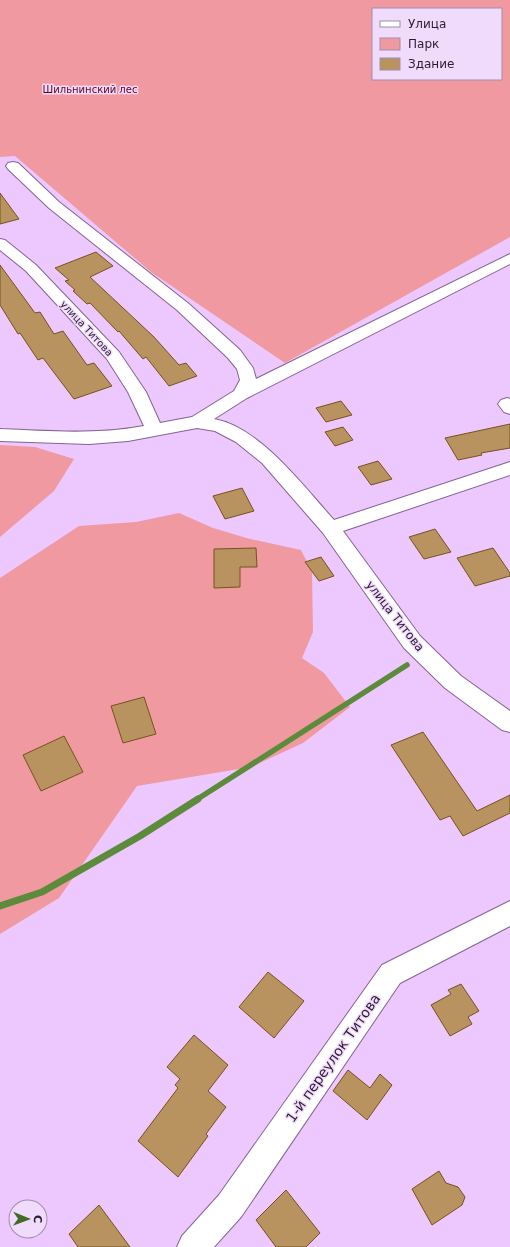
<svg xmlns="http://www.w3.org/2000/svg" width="510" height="1247" font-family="'DejaVu Sans',sans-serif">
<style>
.green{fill:#f099a0;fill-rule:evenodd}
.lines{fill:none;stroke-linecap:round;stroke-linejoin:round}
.stream-far1{stroke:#5b8b3b;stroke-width:5.5}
.stream{stroke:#5b8b3b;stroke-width:7}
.building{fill:#b9935f;stroke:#75521d}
.minor-casing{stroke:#846394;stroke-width:2}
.minor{fill:#fff;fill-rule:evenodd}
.labels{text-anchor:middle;stroke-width:3;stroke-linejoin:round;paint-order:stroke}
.far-park-label{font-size:10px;fill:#5e001b;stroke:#f1dbfc}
.far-street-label{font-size:10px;fill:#2a1c30;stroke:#f1dbfc}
.street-label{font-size:12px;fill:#2a1c30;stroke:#f1dbfc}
.near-street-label{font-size:14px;fill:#2a1c30;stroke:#f1dbfc}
</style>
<rect width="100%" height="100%" fill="#ecc8fe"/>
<path class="green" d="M0 0H510V237L285 363 151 272 15 156 0 157ZM373 9H501V79H373Z
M0 445 35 447 74 459 54 491 0 537Z
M179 513 213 528 250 539 301 550 312 572 313 632 302 658 324 673 350 707 303 743 251 767 137 786 59 898 0 934V578L79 526 136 522Z"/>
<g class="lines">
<path class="stream-far1" d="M196 800 407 665"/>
<path class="stream" d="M0 906 42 892 140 836 198 799"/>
</g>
<path class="building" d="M0 193 19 219 0 224Z
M96 252 113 266 90 277 154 337 179 365 186 363 197 376 169 386 146 357 143 359 119 331 118 332 90 303 87 304 73 291 75 290 65 281 69 280 55 268Z
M0 265 35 313 40 312 54 334 63 331 87 365 94 363 112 386 74 399 43 358 38 360 20 333 18 334 0 305Z
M341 401 352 415 326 422 316 408Z
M510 424V448L481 453 482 455 458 460 445 438Z
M343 427 353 440 335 446 325 432Z
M378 461 392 479 371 485 358 467Z
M242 488 254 511 225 519 213 496Z
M435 529 451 552 424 559 409 537Z
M256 548 257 567H240V587L214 588V549Z
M493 548 510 573V576L475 586 457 558Z
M321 557 334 576 319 581 305 562Z
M144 697 156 734 123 743 111 706Z
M423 732 477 811 510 795V813L463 836 450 816 440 820 391 745Z
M64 736 83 772 41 791 23 755Z
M268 972 304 1001 274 1038 239 1007Z
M461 984 479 1011 468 1017 472 1024 450 1036 431 1005 451 994 448 990Z
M194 1035 228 1065 208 1091 226 1107 206 1134 208 1136 178 1177 138 1141 178 1088 175 1085 180 1079 167 1067Z
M348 1070 370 1088 380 1074 392 1085 367 1120 333 1091Z
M439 1171 446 1183 458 1187 465 1197 462 1205 432 1225 412 1189Z
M286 1190 320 1233 306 1247H276L256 1220Z
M99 1205 130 1247H78L69 1234Z"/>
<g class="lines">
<defs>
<path id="minor" d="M13 162 18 163 59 202 189 304 240 350 253 368 256 379 510 254V264L247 398 214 419C260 427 304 487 334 520L510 462V475L343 531 420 636 461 676 510 711V732L502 730 445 688 404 648 323 533 262 463 236 442 215 431 197 428 128 441 89 444 0 441V429C48 431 96 435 144 426L128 392 107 359 26 271 0 250V239L5 240 36 265 119 352 146 392 160 423 192 417 234 391 240 380 237 369 228 358 177 310 49 208 8 169 6 166 8 163Z
M507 398 510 399V414L504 412 498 404 501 400Z
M510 901V926L400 983 241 1217 214 1247H177L182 1236 219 1195 382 965Z"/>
</defs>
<use href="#minor" class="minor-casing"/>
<use href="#minor" class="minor"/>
</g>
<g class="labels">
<g class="far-park-label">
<text x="90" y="93">Шильнинский лес</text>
</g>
<g class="far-street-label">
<text transform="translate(87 328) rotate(47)" y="4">улица Титова</text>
</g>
<g class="street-label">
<text transform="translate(395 616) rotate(52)" y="4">улица Титова</text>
</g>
<g class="near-street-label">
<text transform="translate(333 1058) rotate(-55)" y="5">1-й переулок Титова</text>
</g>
</g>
<rect x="372" y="8" width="130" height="72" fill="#f1dbfc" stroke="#a18faa"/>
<rect x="380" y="21" width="20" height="6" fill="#ffffff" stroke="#a18faa"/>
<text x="408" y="28" font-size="12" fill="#2a1c30">Улица</text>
<rect x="380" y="38" width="20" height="12" fill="#f099a0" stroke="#a18faa"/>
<text x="408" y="48" font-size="12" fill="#2a1c30">Парк</text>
<rect x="380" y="58" width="20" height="12" fill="#b9935f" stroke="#a18faa"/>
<text x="408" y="68" font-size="12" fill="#2a1c30">Здание</text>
<g transform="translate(28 1219) rotate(91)"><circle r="19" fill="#f1dbfc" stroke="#a18faa"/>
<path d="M0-3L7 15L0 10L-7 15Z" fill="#436b27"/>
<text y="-6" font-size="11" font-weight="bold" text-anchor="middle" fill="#2a1c30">С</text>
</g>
</svg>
